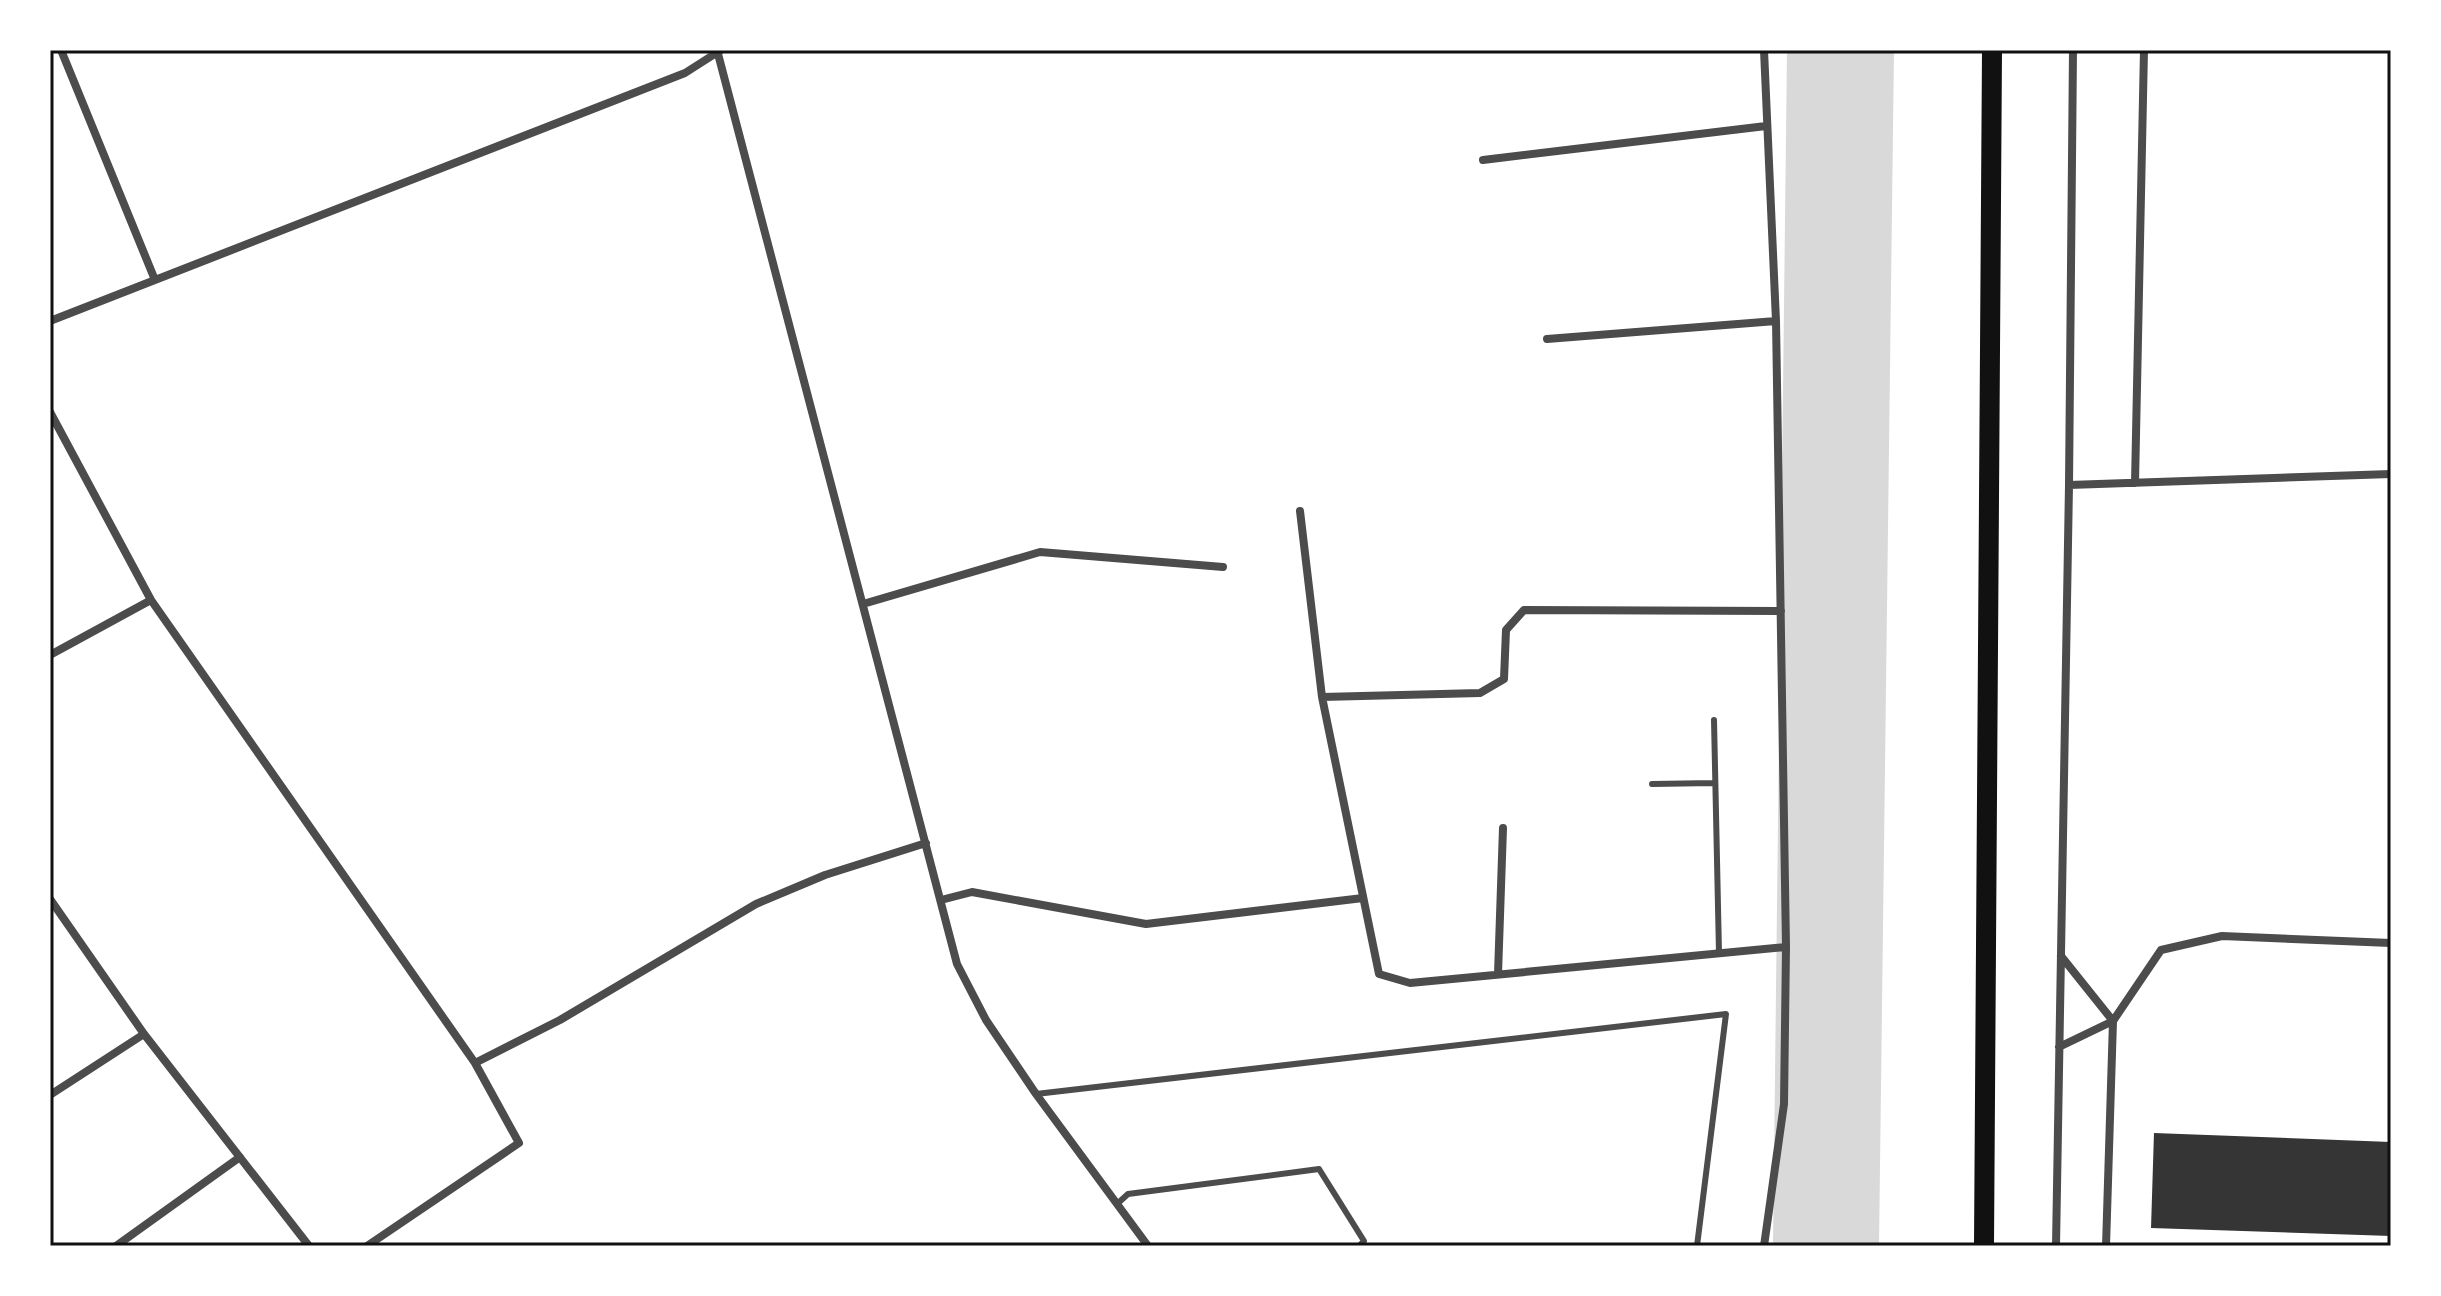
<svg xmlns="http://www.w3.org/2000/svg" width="2441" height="1296" font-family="Georgia,serif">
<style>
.water{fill:#d9d9d9}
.building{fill:#353535}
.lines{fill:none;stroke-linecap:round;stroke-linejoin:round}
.service{stroke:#4c4c4c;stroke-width:6}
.minor{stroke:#4c4c4c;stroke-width:8}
.primary{stroke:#111;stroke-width:20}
.neatline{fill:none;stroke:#111;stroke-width:3}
</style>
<rect width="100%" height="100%" fill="#fff"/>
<path class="water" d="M1787 50H1894L1879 1246H1773Z"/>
<path class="building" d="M2154 1133 2391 1142V1236L2151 1228Z"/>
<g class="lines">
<path class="service" d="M1714 720 1719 953
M1652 784 1714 783
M1036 1094 1726 1014 1697 1246
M1117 1204 1128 1194 1319 1169 1364 1241 1359 1246"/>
<path class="minor" d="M61 50 155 280
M717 50 957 964 986 1020 1036 1094 1148 1246
M1764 50 1776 321 1786 947 1784 1104 1764 1246
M1483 160 1766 126
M50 321 685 73 721 50
M1547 339 1776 321
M50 412 151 600 50 655
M2135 483 2144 50
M2069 485 2391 474
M1300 511 1322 697 1379 974 1410 983 1786 947
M151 600 475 1063 519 1143 367 1246
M863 604 1040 552 1223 567
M1322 697 1480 693 1504 679 1506 630 1524 610 1781 611
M50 899 144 1034 309 1246
M941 900 972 892 1146 924 1363 898
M1498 974 1503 828
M2059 1047 2113 1021 2061 956
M475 1063 560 1020 756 904 825 875 926 843
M50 1095 144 1034
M116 1246 240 1157
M2056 1246 2069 485 2073 50
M2106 1246 2113 1021 2161 950 2222 936 2391 943"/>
<path class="primary" d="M1984 1246 1992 50"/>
</g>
<rect width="2441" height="1296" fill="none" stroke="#ffffff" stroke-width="104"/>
<rect x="52" y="52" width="2337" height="1192" class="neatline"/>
</svg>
